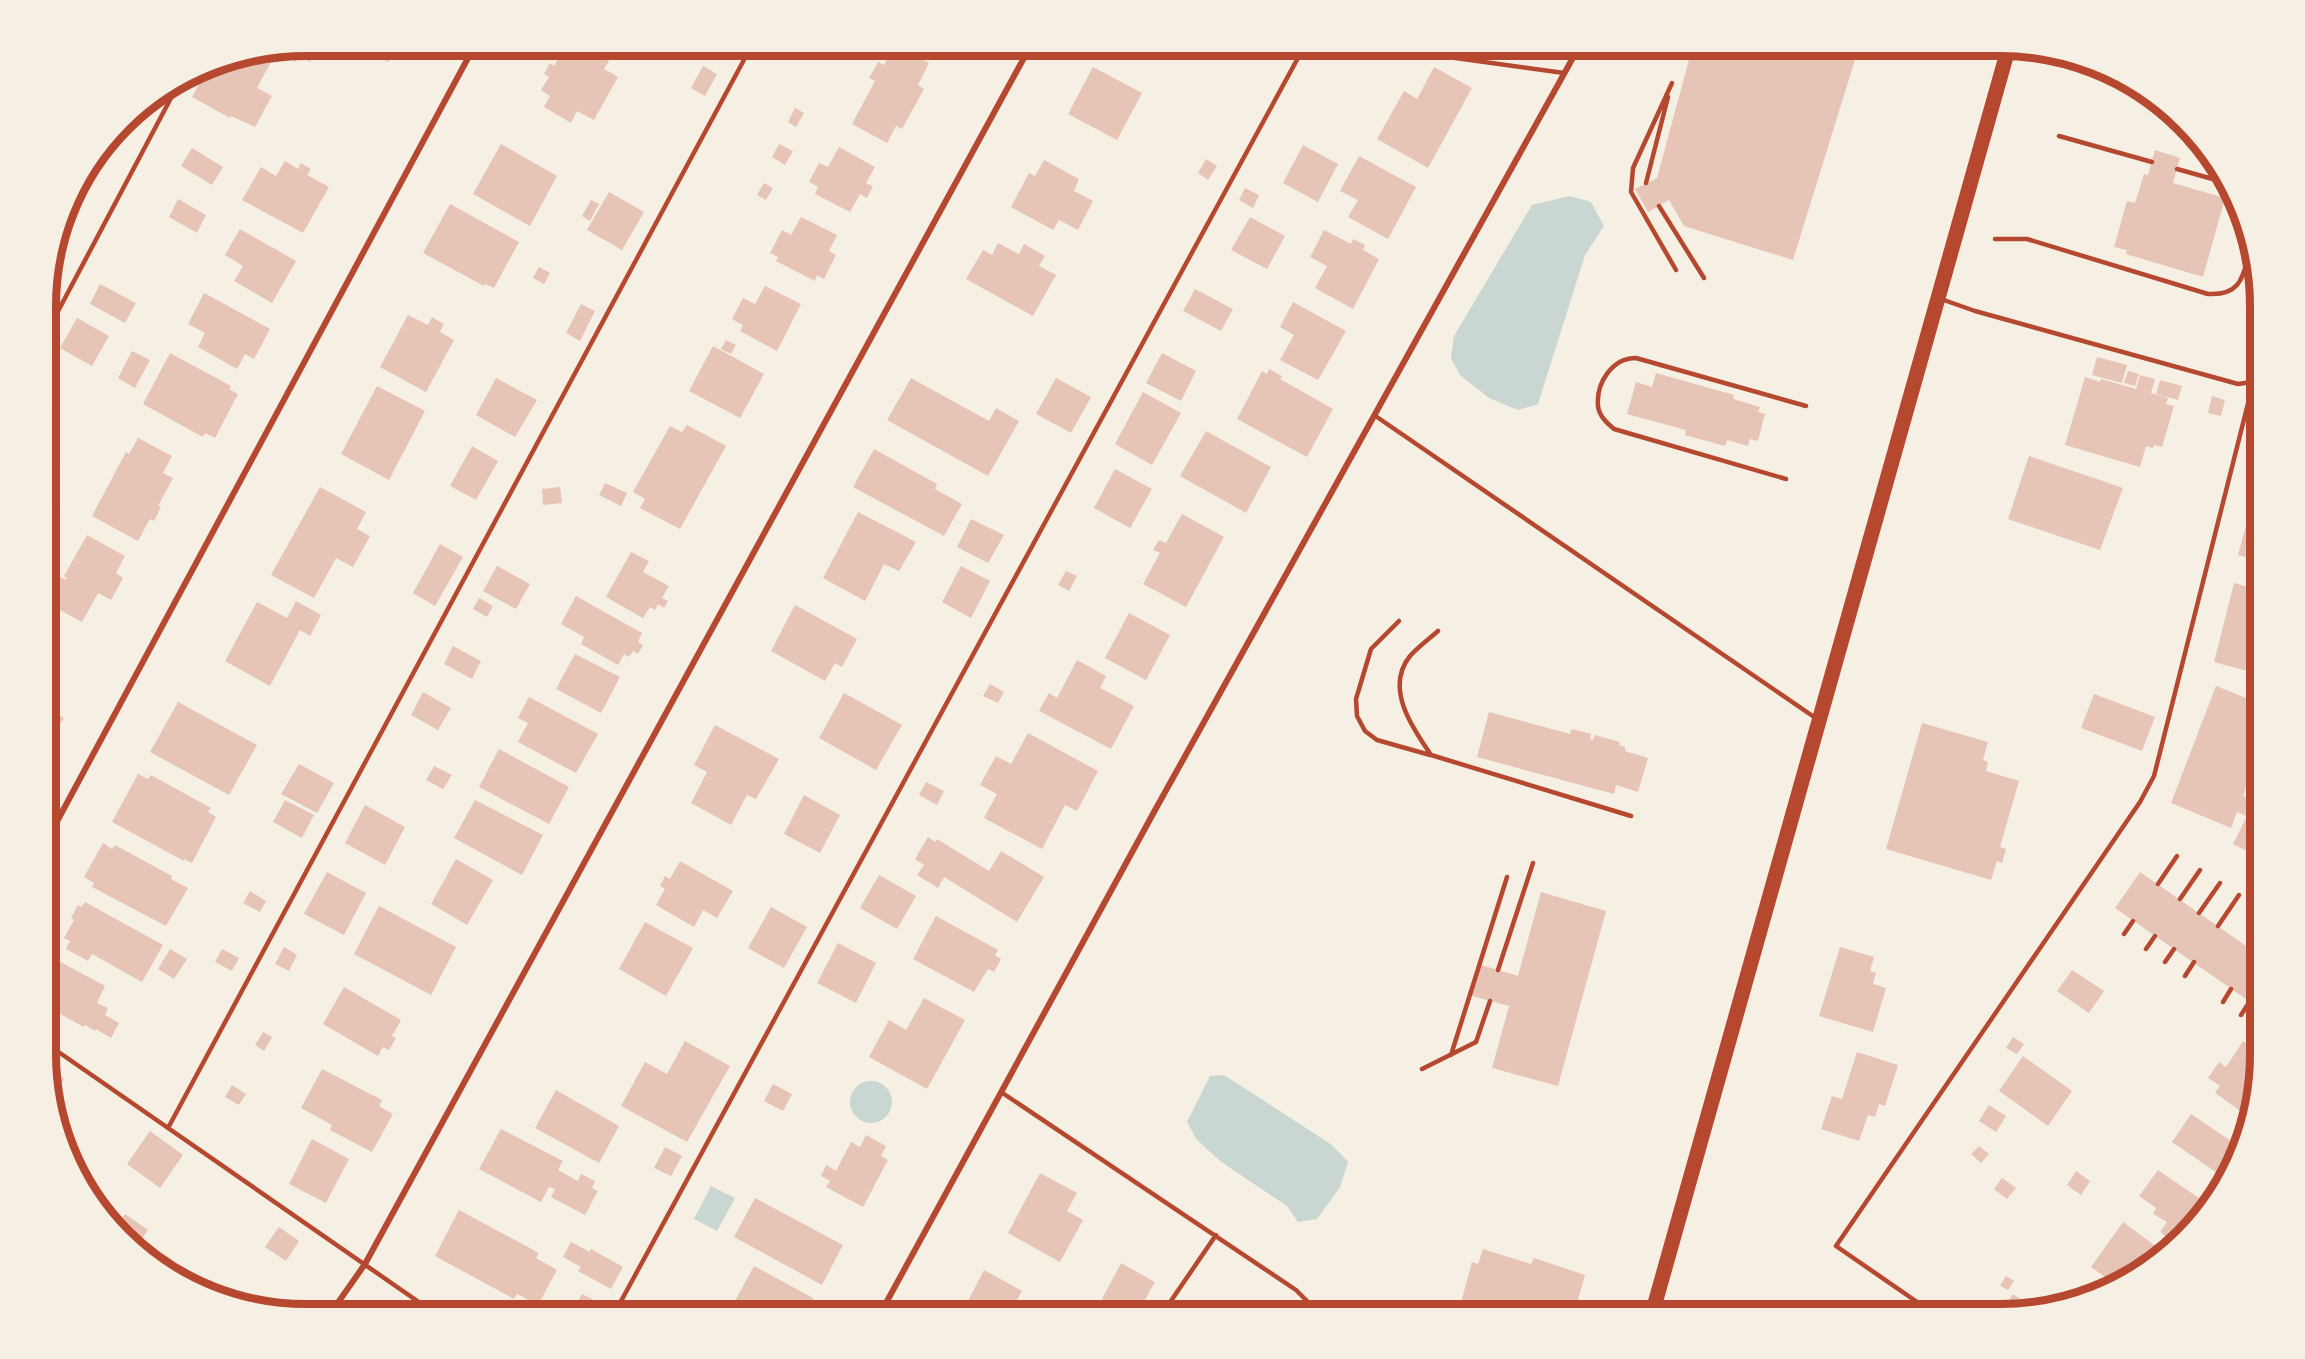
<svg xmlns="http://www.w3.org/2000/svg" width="2305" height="1359" font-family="Ubuntu,sans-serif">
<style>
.water{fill:#c9d6d2}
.building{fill:#e6c5b7}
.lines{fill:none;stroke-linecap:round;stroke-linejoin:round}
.service{stroke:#b5482f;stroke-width:4.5}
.minor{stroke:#b5482f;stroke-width:6}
.primary{stroke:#b5482f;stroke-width:15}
.rim{fill:none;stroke:#b5482f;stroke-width:8}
</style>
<rect width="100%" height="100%" fill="#f6efe4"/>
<path class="water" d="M1570 196 1591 202 1604 226 1585 255 1538 404 1518 410 1489 398 1460 375 1451 358 1454 336 1532 205Z
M1224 1075 1332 1145 1348 1162 1340 1187 1317 1219 1298 1222 1287 1206 1220 1161 1197 1140 1187 1122 1210 1076Z
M850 1102a21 21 0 1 1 42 0a21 21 0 1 1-42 0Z
M711 1186 735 1198 717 1231 694 1219Z"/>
<path class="building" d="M305 45H318L310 62 299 56 295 62 275 51Z
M358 45H397L388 62Z
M578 45H587L611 57 604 69 618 77 594 120 577 111 571 123 544 107 550 96 541 90 549 77 544 74 550 63 554 66 563 50 572 55Z
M895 45 929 63 918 85 924 89 902 129 896 126 887 143 852 124 875 81 869 78 878 62 884 65Z
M1514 45H1556L1555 55 1513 49Z
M1693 45H1857L1858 50 1793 260 1684 226 1669 200 1648 212 1635 189 1657 178Z
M256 55 271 62 257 88 272 96 255 127 231 116 230 118 192 97 210 64Z
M703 66 717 74 705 96 691 88Z
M1093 67 1142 93 1117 140 1068 114Z
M1434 67 1472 88 1428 168 1377 139 1404 91 1417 99Z
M137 108 125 129 120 127 133 110Z
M795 108 804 113 796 127 788 122Z
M501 144 557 176 530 226 473 194Z
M779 144 793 151 785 165 772 157Z
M1303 145 1338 164 1318 202 1283 183Z
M839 147 875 167 866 183 873 186 867 198 860 194 850 212 815 194 818 187 809 182 819 163 828 167Z
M192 148 223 167 212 185 181 166Z
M2155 150 2180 158 2173 183 2225 198 2203 277 2126 254 2127 250 2114 247 2127 201 2135 203 2144 174 2148 175Z
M1359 156 1416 187 1388 239 1348 217 1358 200 1340 191Z
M1206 159 1217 166 1208 180 1198 173Z
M1044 160 1079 179 1074 191 1093 201 1078 230 1059 220 1053 230 1011 207 1029 173 1035 176Z
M285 161 298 169 301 163 311 169 307 175 329 187 303 233 242 200 261 167 276 176Z
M764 183 773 188 766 200 757 195Z
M1245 188 1259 195 1253 208 1239 200Z
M609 192 644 212 622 250 587 230Z
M178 199 206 215 197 233 169 217Z
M591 200 599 204 590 221 582 216Z
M450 204 519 242 494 288 485 284 484 286 423 253Z
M801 217 837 235 829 251 836 255 824 279 817 275 815 281 776 261 778 257 770 253 782 230 791 235Z
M1250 217 1285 236 1267 269 1231 250Z
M240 229 296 261 272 303 234 281 243 266 225 255Z
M1324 230 1351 244 1353 239 1365 245 1363 250 1379 259 1353 309 1315 288 1327 266 1310 257Z
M998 243 1019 254 1024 244 1045 256 1039 266 1056 275 1033 316 966 279 983 250 992 255Z
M539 267 550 273 544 284 533 278Z
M100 284 136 303 125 323 90 304Z
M765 286 801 304 777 351 740 331 743 325 732 319 743 298 755 304Z
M1195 289 1233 309 1221 331 1183 311Z
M204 293 270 329 254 359 245 354 237 369 198 347 205 333 188 324Z
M1293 302 1346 331 1318 380 1280 360 1294 335 1280 327Z
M581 304 595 311 580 341 566 333Z
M408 315 428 325 432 317 444 324 440 332 454 340 426 392 380 367Z
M77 318 109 336 92 366 60 348Z
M726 340 736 345 731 354 721 349Z
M713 346 764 374 740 418 689 391Z
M132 351 150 360 135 388 118 378Z
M170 353 231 386 229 389 238 394 215 438 205 433 203 437 143 404Z
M1162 353 1196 371 1181 401 1146 383Z
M2097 357 2127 365 2122 383 2092 375Z
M1269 369 1282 376 1280 379 1333 409 1307 457 1237 419 1262 371 1267 374Z
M2128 371 2139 374 2135 386 2124 383Z
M1656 373 1734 395 1733 399 1760 407 1758 412 1765 414 1758 441 1750 439 1748 446 1727 440 1725 446 1685 435 1686 430 1627 414 1636 382 1652 387Z
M2140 375 2155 379 2151 393 2168 398 2166 404 2174 406 2162 447 2154 445 2153 448 2146 446 2140 467 2065 445 2085 377 2100 382 2101 379 2136 389Z
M496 378 537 400 515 437 476 415Z
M911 378 989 421 996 408 1019 421 988 476 887 420Z
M1056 378 1091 397 1071 433 1036 414Z
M2160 380 2182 386 2178 400 2156 394Z
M377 386 425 411 389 480 341 454Z
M1143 392 1181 413 1152 465 1115 444Z
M2212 396 2225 400 2221 416 2208 413Z
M687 425 726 446 680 529 640 508 645 499 633 492 670 426 682 432Z
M1206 431 1271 467 1246 513 1180 476Z
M138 438 172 456 163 473 173 478 158 506 161 507 154 521 150 519 138 541 92 516 126 452 129 454Z
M472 446 498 461 476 500 450 486Z
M874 449 937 484 935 489 962 504 944 536 853 487Z
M2029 456 2123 488 2100 550 2008 519Z
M2259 465V479L2255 478Z
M1115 469 1152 489 1130 528 1094 508Z
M605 483 627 493 621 506 599 495Z
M320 487 366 512 357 529 370 536 353 567 336 558 314 598 271 575Z
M560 487 562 503 543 505 542 489Z
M858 512 916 542 899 571 884 564 865 601 823 578Z
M47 513 54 516 47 529Z
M1182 514 1224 537 1186 607 1143 584 1160 553 1153 550 1159 540 1166 543Z
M2248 518 2259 521V561L2238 555Z
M971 519 1004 535 988 563 957 547Z
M87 535 125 556 116 573 123 578 111 600 98 593 82 622 47 603V581L52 573 66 580 67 578 64 576Z
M440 544 463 557 435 606 413 593Z
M631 552 649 561 643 572 669 586 662 598 668 601 664 608 658 604 655 610 650 607 643 618 606 597Z
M497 566 530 584 516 609 483 591Z
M961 566 990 581 971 618 942 602Z
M1066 571 1077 576 1069 591 1058 585Z
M2234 583 2259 590V674L2214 662Z
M576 596 642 633 638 642 643 645 638 654 633 651 629 657 624 654 618 665 581 644 584 637 561 624Z
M479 598 493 606 487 617 473 609Z
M296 601 321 615 310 636 300 630 270 686 225 661 257 602 287 618Z
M795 605 857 639 842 667 835 663 825 681 771 651Z
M1129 613 1170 635 1146 680 1105 658Z
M453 646 481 661 472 679 444 664Z
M575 654 620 677 601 713 556 689Z
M1077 660 1106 676 1100 688 1134 706 1111 749 1039 711 1049 693 1057 698Z
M990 684 1004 692 998 703 983 696Z
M2216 686 2259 703V754L2243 796 2254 800 2259 788V857L2233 844 2247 816 2237 812 2231 828 2171 803Z
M423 692 451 708 438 730 411 715Z
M844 693 902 725 876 770 819 738Z
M2094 694 2155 717 2142 751 2081 728Z
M529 697 598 734 576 773 518 742 528 723 518 718Z
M178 702 257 745 229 795 150 752Z
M47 707 60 713 59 715 64 718 47 747Z
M1489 712 1570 734 1572 729 1591 734 1590 739 1593 740 1595 735 1620 742 1619 745 1625 747V751L1648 758 1638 792 1616 785 1614 794 1477 757Z
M1922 723 1988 742 1983 760 1988 762 1986 771 2019 781 2000 847 2006 849 2002 863 1997 861 1991 880 1886 849Z
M715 725 779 759 756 799 747 795 731 825 691 803 707 772 694 765Z
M1028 733 1098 771 1077 811 1065 805 1042 849 984 818 997 794 980 785 996 756 1011 764Z
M499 749 569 787 549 824 479 787Z
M299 764 334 783 317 813 281 794Z
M434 766 452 775 443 789 426 780Z
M138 774 148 779 151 775 211 808 208 812 216 817 192 863 184 859V861L112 822Z
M926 782 944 791 937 805 919 795Z
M804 795 840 815 820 853 784 834Z
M285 800 314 815 302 838 273 822Z
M475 800 543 835 522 875 454 838Z
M365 805 405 827 385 865 345 843Z
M928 837 935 842 937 839 989 871 1001 851 1044 877 1017 922 944 877 938 888 917 875 924 865 915 859Z
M103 843 112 849 115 845 172 876 171 879 188 888 166 926 92 887 94 883 84 877Z
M456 859 493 880 467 925 431 904Z
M680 861 733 891 717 918 703 910 694 927 656 905 665 889 660 886 665 876 670 879Z
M327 872 366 893 344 935 304 914Z
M2140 872 2259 955V1008L2115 908Z
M879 875 916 896 897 929 860 908Z
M250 891 266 901 260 912 243 903Z
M1541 892 1606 911 1558 1086 1492 1068 1509 1006 1469 995 1478 964 1518 976Z
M85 902 163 945 142 982 92 954 88 961 66 949 70 941 64 938 74 920 71 918 78 905 81 907Z
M379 906 456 947 431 995 354 954Z
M771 907 807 927 784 968 748 948Z
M936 916 998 950 995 955 1001 959 994 972 988 969 974 992 913 959Z
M645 922 693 948 666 996 619 969Z
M838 943 876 963 856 1003 817 983Z
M284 947 297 955 289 971 275 964Z
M1840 947 1874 957 1870 971 1876 973 1873 984 1886 988 1873 1032 1819 1016Z
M170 949 187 959 174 979 158 969Z
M222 949 239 958 232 971 215 962Z
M53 958 105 986 97 1003 108 1008 105 1015 119 1023 111 1038 96 1029 95 1031 85 1025 84 1027 47 1007V963L49 964Z
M2072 970 2104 991 2089 1013 2057 991Z
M344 987 401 1020 392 1036 396 1038 389 1050 383 1047 378 1056 323 1024Z
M924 998 965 1020 927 1089 869 1057 889 1020 906 1030Z
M263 1032 272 1037 264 1051 255 1045Z
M2013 1037 2024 1044 2017 1054 2006 1048Z
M685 1041 730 1066 687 1142 621 1106 645 1062 667 1074Z
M2243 1041 2259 1052V1071L2246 1115 2215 1093 2220 1086 2208 1078 2219 1062 2226 1067Z
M1857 1052 1898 1065 1885 1106 1879 1104 1875 1117 1868 1115 1859 1141 1821 1129 1832 1096 1842 1099Z
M2023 1056 2072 1091 2048 1126 1999 1091Z
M47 1066 64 1079 54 1093 47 1088Z
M322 1069 382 1100 379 1106 393 1114 372 1152 330 1130 332 1125 301 1108Z
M773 1084 792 1094 783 1111 764 1101Z
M232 1085 246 1094 239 1105 225 1097Z
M556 1090 619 1126 599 1163 535 1128Z
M1989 1105 2006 1116 1996 1132 1979 1121Z
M2191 1114 2237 1145 2226 1179 2172 1142Z
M501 1129 563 1161 558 1170 578 1181 581 1174 595 1181 592 1188 598 1191 585 1215 551 1197 555 1189 549 1187 541 1202 479 1169Z
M150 1131 183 1155 160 1188 127 1164Z
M866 1135 886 1146 881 1156 888 1160 863 1207 826 1187 830 1181 821 1176 826 1165 836 1171 851 1142 860 1147Z
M312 1139 349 1159 326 1203 289 1184Z
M1979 1146 1989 1154 1981 1163 1971 1154Z
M665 1147 682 1156 671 1176 654 1168Z
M2158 1170 2209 1205 2184 1238 2176 1244 2160 1232 2167 1222 2153 1214 2156 1208 2139 1196Z
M2076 1171 2090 1181 2081 1195 2067 1185Z
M1040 1173 1077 1193 1067 1211 1083 1220 1060 1262 1008 1233Z
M2002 1178 2016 1188 2007 1199 1994 1189Z
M755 1198 843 1245 822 1285 734 1237Z
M459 1210 539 1253 536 1258 557 1270 538 1305 517 1294 514 1299 435 1256Z
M125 1214 148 1230 139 1243 145 1247 143 1250 117 1225Z
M2123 1222 2165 1253 2130 1279 2115 1284 2091 1267Z
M279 1227 299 1241 286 1261 265 1247Z
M571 1242 590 1252 591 1249 623 1267 611 1289 578 1271 581 1267 563 1257Z
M1483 1249 1531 1264 1534 1258 1585 1275 1574 1314H1458L1472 1262 1478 1264Z
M1121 1263 1155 1282 1137 1314H1128L1102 1299Z
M754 1266 813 1298 805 1314H758L735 1301Z
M984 1270 1022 1291 1014 1305 1030 1314H961Z
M2006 1276 2014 1281 2008 1290 2000 1286Z
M582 1294 603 1305 598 1314H571Z
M2013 1294 2031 1306 2029 1310 2017 1313H2000Z
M1101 1301 1123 1314H1094Z
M716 1306 731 1314H712Z
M1836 1308 1844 1314H1832Z"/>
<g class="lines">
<path class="service" d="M1361 45 1564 73
M1672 83 1633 168 1631 192 1676 270
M2059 136 2152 162
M2177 169 2227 183
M1646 183 1668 97
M1659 206 1704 278
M1995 239H2027L2208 294C2243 296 2243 274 2251 247
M1941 299 1975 311 2238 384 2259 381
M47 332 180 81
M1374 415 1817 719
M1786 479 1614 429C1607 423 1599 416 1598 406 1596 383 1612 358 1636 358L1806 406
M1399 621 1371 649 1356 699 1357 716 1365 731 1377 740 1430 755
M1438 631C1429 639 1418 647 1410 656 1384 688 1413 729 1431 755L1631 816
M2158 884 2177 856
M2180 899 2200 870
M2199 913 2220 883
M2218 926 2239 895
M2124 934 2133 921
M2146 949 2155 936
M2256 952 2259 948
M2165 962 2174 949
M1498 970 1533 863
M2185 976 2194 962
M2223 1002 2231 989
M2241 1015 2250 1001
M47 1044 436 1314
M1451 1055 1507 877
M1422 1069 1476 1042 1490 1001
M1001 1092 1296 1290 1320 1314
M168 1128 752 45
M1933 1313 1836 1246 2140 802 2154 776 2259 360
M614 1314 1305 45
M1162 1314 1216 1235"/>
<path class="minor" d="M47 840 475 45
M330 1314 365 1264 1031 45
M880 1314 1154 812 1580 45"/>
<path class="primary" d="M1652 1314 2009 46"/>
</g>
<path d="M0 0H2305V1359H0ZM306 56H2000A250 250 0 0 1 2250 306V1054A250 250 0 0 1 2000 1304H306A250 250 0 0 1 56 1054V306A250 250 0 0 1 306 56Z" fill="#f6efe4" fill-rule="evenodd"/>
<path class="rim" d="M306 56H2000A250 250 0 0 1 2250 306V1054A250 250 0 0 1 2000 1304H306A250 250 0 0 1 56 1054V306A250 250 0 0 1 306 56Z"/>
</svg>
